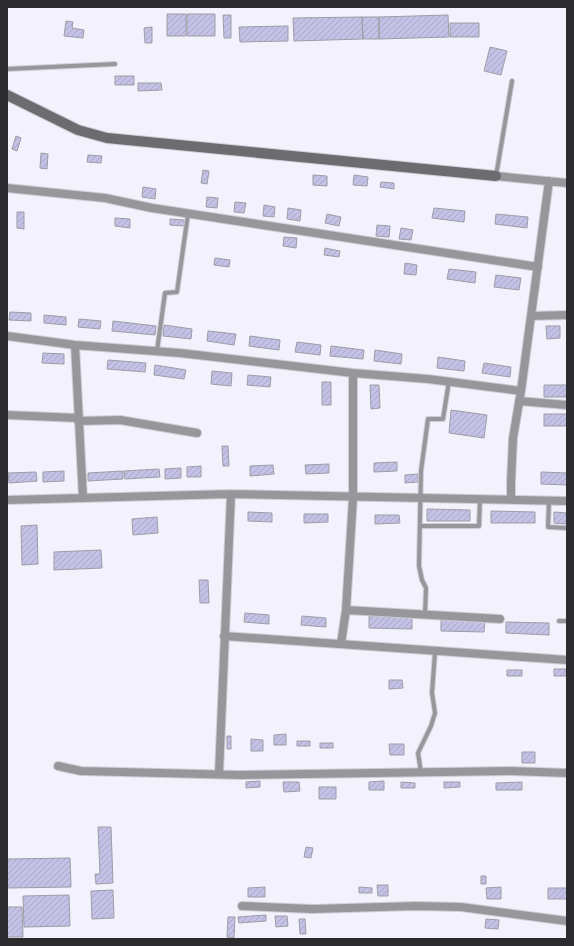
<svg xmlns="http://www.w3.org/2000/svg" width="574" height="946" font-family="Rubik,sans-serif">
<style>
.building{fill:url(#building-hatch);stroke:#9d9da5}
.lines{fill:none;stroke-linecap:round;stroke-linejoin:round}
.lane-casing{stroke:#cfced7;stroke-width:6}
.street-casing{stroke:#cfced7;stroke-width:10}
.secondary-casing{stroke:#cfced7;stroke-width:12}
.lane{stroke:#97979b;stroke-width:4}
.street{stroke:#97979b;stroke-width:8}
.secondary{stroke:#6b6b70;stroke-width:10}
</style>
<defs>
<pattern id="building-hatch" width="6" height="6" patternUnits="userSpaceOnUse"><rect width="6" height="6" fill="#c4c1e6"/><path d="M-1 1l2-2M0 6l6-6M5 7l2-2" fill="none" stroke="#a9a6c6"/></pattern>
</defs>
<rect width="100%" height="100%" fill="#f3f2fc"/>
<path class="building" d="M167 14H186V36H167Z
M187 14H215V36H187Z
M223 15H231V38H224Z
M448 15 449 37 379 39V17Z
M362 17H379V39H363Z
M362 17 363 39 294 41 293 18Z
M66 21 73 22 72 28 84 30 83 38 64 36Z
M450 23H479V37H450Z
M288 26V41L240 42 239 27Z
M152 27V43H145L144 28Z
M490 47 507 51 501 75 484 71Z
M115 76H134V85H115Z
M138 83H161L162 90 138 91Z
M16 136 21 138 17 151 12 149Z
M41 153 48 154 47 169 40 168Z
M88 155 102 156 101 163 87 162Z
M203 170 209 171 207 184 201 183Z
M313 175 327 176V186L313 185Z
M354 175 368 177 367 186 353 185Z
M381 182 394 183V189L380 187Z
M143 187 156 189 155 199 142 197Z
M207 197 218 198 217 208 206 207Z
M235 202 246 203 244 213 234 212Z
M264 205 275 207 274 217 263 216Z
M288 208 301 210 300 221 287 219Z
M434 208 465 211 464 222 432 218Z
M17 212H24V229L17 228Z
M327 214 341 217 339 226 325 223Z
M496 214 528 217 527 228 495 224Z
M115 218 130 219V228L115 226Z
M170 219 184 220V226L170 225Z
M377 225 390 226 389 237 376 236Z
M401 228 413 230 411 240 399 239Z
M284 237 297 238 296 248 283 246Z
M325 248 340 251 339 257 324 255Z
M215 258 230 260 229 267 214 265Z
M405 263 417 265 416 275 404 274Z
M449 269 476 272 475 283 447 279Z
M496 275 521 278 519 290 494 287Z
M10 312 31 313V321L9 320Z
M44 315 66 317V325L44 323Z
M79 319 101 321 100 329 78 327Z
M113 321 156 326 155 335 112 331Z
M164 325 192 329 191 339 163 336Z
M546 326H560V338L547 339Z
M208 331 236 334 234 345 207 341Z
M250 336 280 340 279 350 249 346Z
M297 342 321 345 320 355 295 352Z
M331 346 364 350 363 359 330 356Z
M375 350 402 354 401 364 374 361Z
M43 353 64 354V364L42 363Z
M438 357 465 361 464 371 437 368Z
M108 360 146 363 145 372 107 369Z
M484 363 511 367 510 377 482 373Z
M155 365 186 370 184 379 154 375Z
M212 371 232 373 231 386 211 384Z
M248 375 271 377 270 387 247 385Z
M322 382H331V405H322Z
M370 385H379L380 408 371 409Z
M544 385H567V397H544Z
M451 410 487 415 484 438 449 433Z
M544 414H567V426H544Z
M222 446H228L229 466H223Z
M397 462V471L374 472V463Z
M329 464V473L306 474 305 465Z
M273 465 274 474 250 476V466Z
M201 466V477H187V467Z
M181 468V478L165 479V469Z
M159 469 160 477 125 479 124 471Z
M64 471V481L43 482V472Z
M123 471V479L88 481V473Z
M36 472 37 481 9 483 8 473Z
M541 472 567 473V485L541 484Z
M418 474V482L405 483V475Z
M427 509 470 510V521H427Z
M491 511 535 512V523H491Z
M248 512 272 513V522L248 521Z
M554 512 567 513V524L554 523Z
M304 514H328V522L304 523Z
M375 515H399L400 523 375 524Z
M157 517 158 533 133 535 132 519Z
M37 525 38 564 22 565 21 526Z
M101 550 102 568 54 570V552Z
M199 580H208L209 603H200Z
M245 613 269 615V624L244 622Z
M302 616 326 618V627L301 625Z
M369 616 412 618V629L369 628Z
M441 620 485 621 484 632 441 631Z
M506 622 549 623V635L506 633Z
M554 669H566V676H554Z
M507 670H522V676H507Z
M389 680H402L403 688 389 689Z
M286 734V745H274V735Z
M227 736H231V749H227Z
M251 739 263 740V751H251Z
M297 741H310V746H297Z
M320 743H333V748H320Z
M389 744H404V755H390Z
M522 752H535V763H522Z
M260 781V787L246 788V782Z
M384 781V790H369V782Z
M283 782H299L300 791 284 792Z
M401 782 415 783V788H401Z
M444 782H460V787L444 788Z
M522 782V790H496V783Z
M319 787H336V799H319Z
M98 827H111L113 883 96 884 95 874H100Z
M306 847 313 848 311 858 304 857Z
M70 858 71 887 7 888V859Z
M481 876H486V884H481Z
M377 885H388V896H378Z
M265 887V897H248V888Z
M359 887 372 888V893H359Z
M501 887V899H487L486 888Z
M548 888H567V899H548Z
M113 890 114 918 92 919 91 891Z
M69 895 70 926 24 927 23 896Z
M7 907H22L23 937H7Z
M266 915V921L239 923 238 917Z
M275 916H287L288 926 276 927Z
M228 917H235L234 938 227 937Z
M299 919H305L306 934H300Z
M486 919 499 920 498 929 485 928Z"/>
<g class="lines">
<defs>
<path id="lane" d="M7 69 115 64
M496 176 512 81
M157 351 165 293 177 292 188 214
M549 501 548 527 567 528
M420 526H479L480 499
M425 614 426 588 422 580 419 566 421 471 428 419H443L449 381
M559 621H567
M421 772 418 753 431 726 435 713 432 693 435 652"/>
<path id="street" d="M496 176 567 183
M7 188 105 198 152 208 538 267
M531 316 567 315
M7 336 75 345 180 353 353 373 428 379 521 391
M75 345 83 498
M519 401 567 405
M7 415 78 418
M78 421 120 420 197 433
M7 500 231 494 567 501
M511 500V482L513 438 521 391 549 181
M346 610 500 619
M224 636 567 660
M341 644 346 610 353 498V373
M58 766 81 771 240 775 511 771 567 773
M219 773 231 494
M242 906 313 909 415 906 461 907 567 921"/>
<path id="secondary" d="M7 95 78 130 107 138 496 176"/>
</defs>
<use href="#lane" class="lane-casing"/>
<use href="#street" class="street-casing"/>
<use href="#secondary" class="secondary-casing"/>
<use href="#lane" class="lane"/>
<use href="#street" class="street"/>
<use href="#secondary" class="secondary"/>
</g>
<rect width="574" height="946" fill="none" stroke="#2c2c2f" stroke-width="16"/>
</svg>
